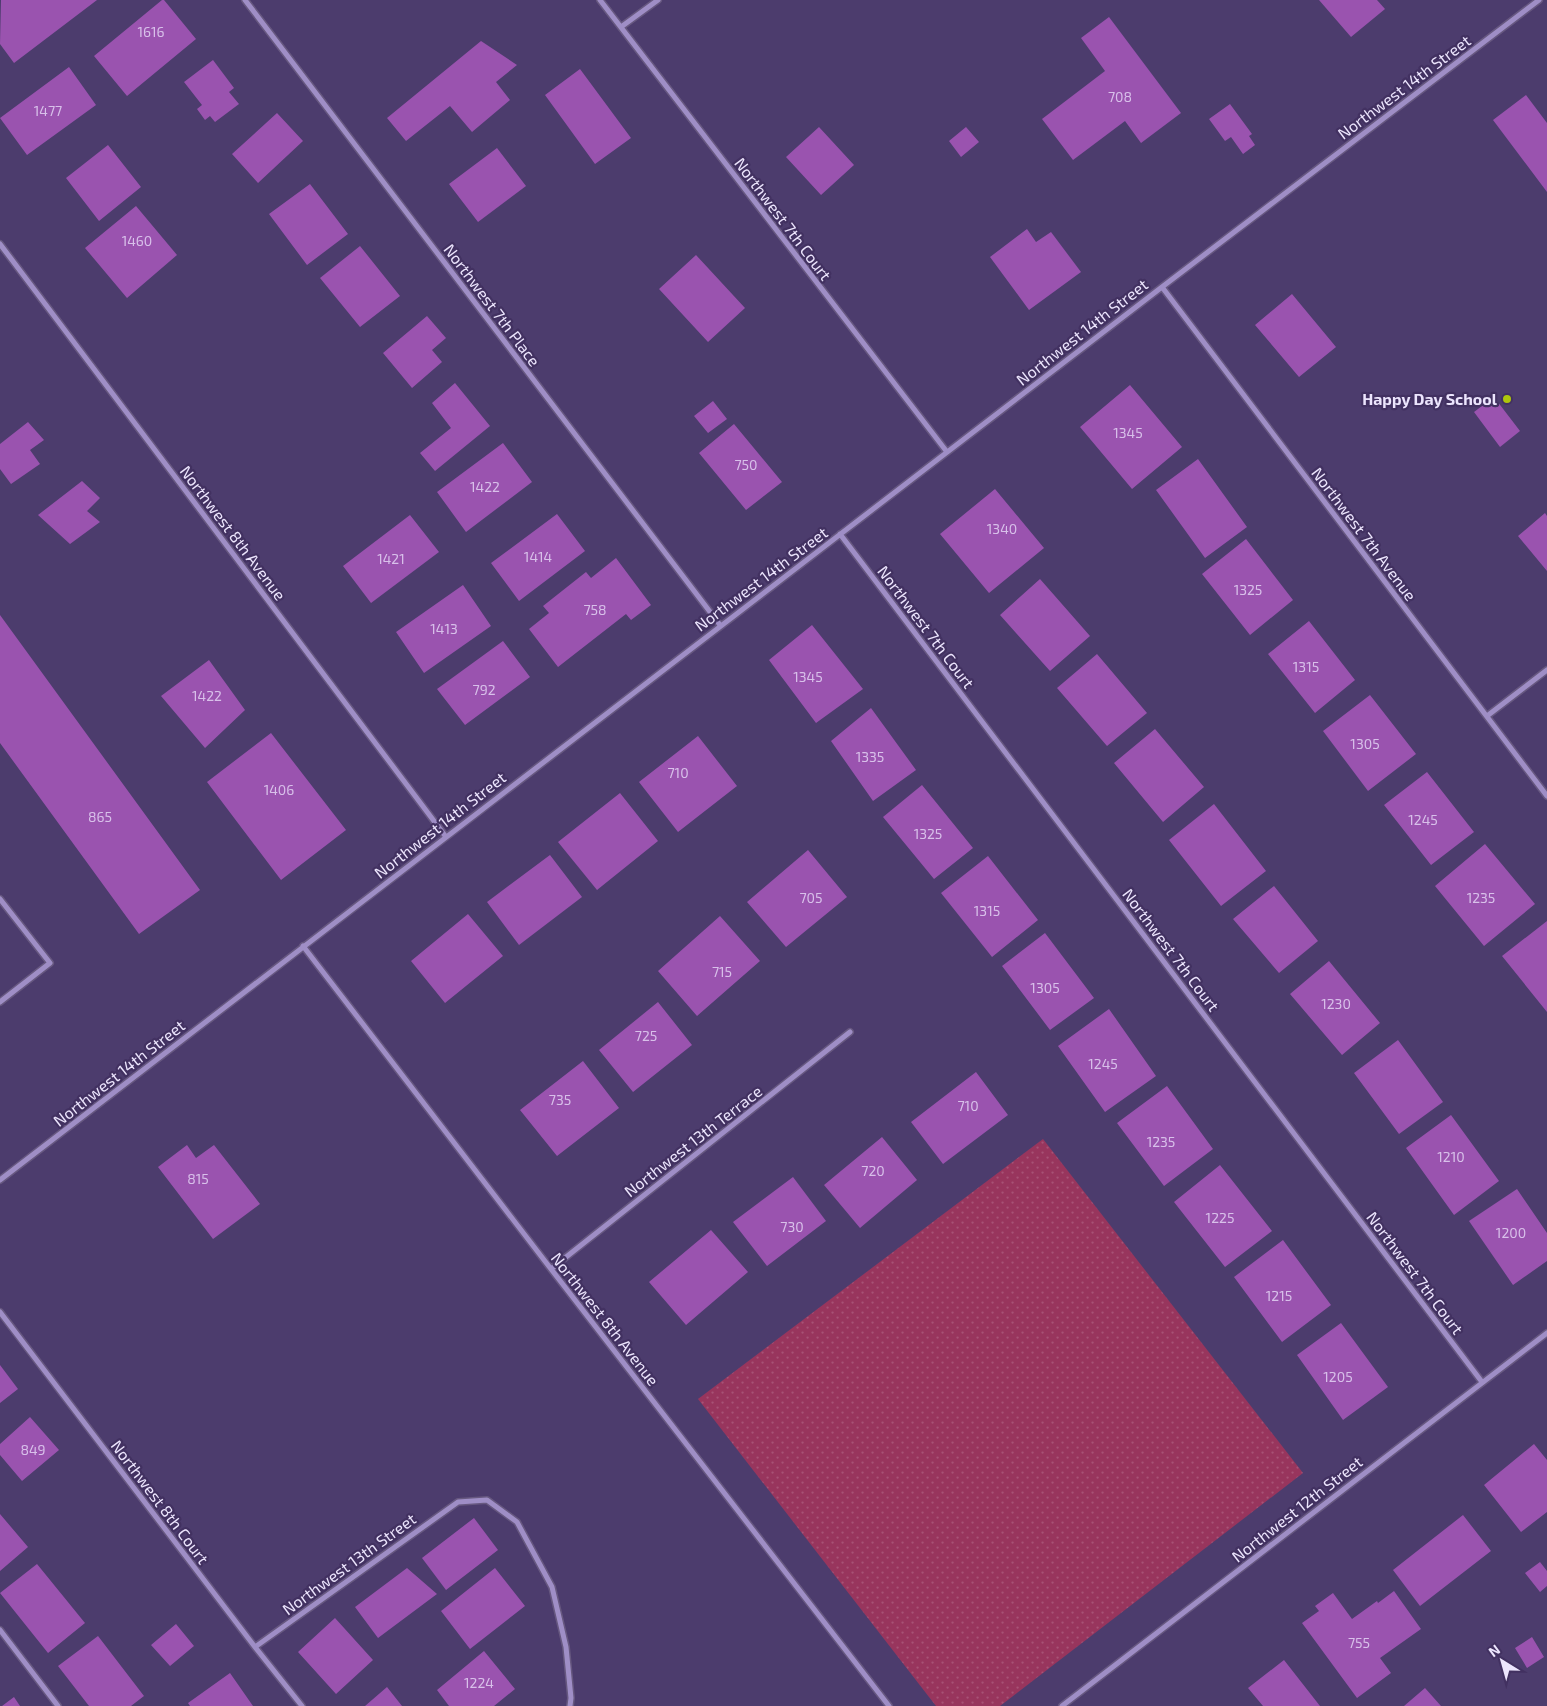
<svg xmlns="http://www.w3.org/2000/svg" width="1547" height="1706" font-family="'Exo 2',sans-serif">
<style>
.grass{fill:url(#grass-dots)}
.building{fill:#9a53af}
.lines{fill:none;stroke-linecap:round;stroke-linejoin:round}
.minor-casing{stroke:#675880;stroke-width:8}
.minor{stroke:#9f8ec6;stroke-width:5}
.poi-dot{fill:#aec60b;stroke:#423161;stroke-width:2}
.labels{text-anchor:middle;stroke-width:4.5;stroke-linejoin:round;paint-order:stroke}
.number-label{font-size:14px;fill:#d8c0ea}
.street-label{font-size:16px;fill:#ece5fd;stroke:#423161}
.poi-label{font-size:16px;font-weight:bold;fill:#ece5fd;stroke:#423161;text-anchor:end}
</style>
<defs>
<pattern id="grass-dots" width="8" height="8" patternUnits="userSpaceOnUse" patternTransform="scale(1.25)"><rect width="8" height="8" fill="#98355d"/><path d="M2 2h.1M6 6h.1" fill="none" stroke="#a75275" stroke-width="1.8" stroke-linecap="round"/></pattern>
</defs>
<rect width="100%" height="100%" fill="#4c3c6d"/>
<path class="grass" d="M1043 1139 1303 1473 1000 1706H936L698 1399Z"/>
<path class="building" d="M1 0H97L14 63 0 44Z
M162 0H164L196 39 127 96 94 56Z
M1319 0H1377L1385 9 1351 37Z
M1109 17 1181 113 1141 143 1125 121 1073 160 1042 119 1105 71 1081 38Z
M481 41 517 65 496 82 510 100 472 132 450 106 406 141 387 118Z
M213 60 234 88 229 92 239 104 215 122 210 116 205 120 197 109 202 105 184 82Z
M69 67 96 105 27 155 0 118Z
M580 69 631 138 595 164 545 95Z
M1526 95 1547 123V192L1493 120Z
M1230 104 1252 134 1249 136 1255 145 1243 154 1231 137 1225 141 1209 119Z
M277 113 303 141 258 183 232 154Z
M819 127 854 165 821 195 786 157Z
M966 127 979 142 961 157 949 141Z
M108 145 141 187 99 221 66 178Z
M497 148 526 186 478 222 449 184Z
M310 184 348 234 307 265 269 214Z
M136 206 177 255 127 298 85 248Z
M1027 229 1036 242 1051 232 1081 272 1029 310 990 257Z
M360 246 400 296 360 327 320 278Z
M696 255 745 308 708 342 659 289Z
M1292 294 1336 347 1299 377 1255 325Z
M427 316 446 338 432 350 442 362 412 388 383 353Z
M455 383 490 426 435 471 420 453 451 428 432 403Z
M1130 385 1182 447 1132 489 1080 427Z
M1494 397 1520 431 1500 447 1474 412Z
M713 401 727 419 708 433 694 416Z
M28 422 44 440 30 450 40 464 11 484 0 469V444Z
M734 424 782 482 746 510 699 453Z
M503 443 532 482 466 532 437 492Z
M1198 459 1247 527 1205 558 1156 490Z
M82 481 100 498 87 511 100 522 70 544 38 515Z
M995 489 1044 548 989 593 940 534Z
M1545 513 1547 516V571L1518 536Z
M557 514 585 551 519 601 491 563Z
M410 515 439 552 371 603 343 566Z
M1246 539 1293 600 1250 635 1202 574Z
M616 558 651 605 631 620 626 614 558 667 529 629 549 613 543 606 586 572 591 578Z
M1040 579 1090 636 1050 671 1000 615Z
M463 585 491 626 424 673 396 632Z
M0 615 200 890 139 934 0 743Z
M1309 621 1355 680 1315 713 1268 654Z
M812 625 863 689 816 723 769 660Z
M503 641 530 677 465 725 437 689Z
M1097 654 1147 713 1107 746 1057 688Z
M209 660 245 710 205 748 161 696Z
M1370 695 1416 754 1368 791 1323 731Z
M871 708 916 770 873 801 831 741Z
M1155 729 1204 787 1163 822 1114 763Z
M271 733 346 830 281 880 207 782Z
M698 736 737 786 678 832 639 782Z
M1427 772 1474 832 1431 865 1384 805Z
M922 785 973 848 934 879 883 817Z
M620 793 658 841 597 890 558 842Z
M1214 804 1266 871 1221 906 1169 840Z
M1485 844 1535 904 1484 946 1435 886Z
M808 850 847 897 786 947 747 902Z
M550 855 582 897 519 945 487 902Z
M988 856 1038 920 992 957 941 893Z
M1274 886 1318 941 1279 973 1233 919Z
M468 914 503 956 445 1003 411 961Z
M720 916 760 961 697 1016 658 971Z
M1547 921V1012L1502 956Z
M1045 933 1094 998 1050 1030 1002 966Z
M1329 961 1380 1023 1342 1055 1290 994Z
M658 1002 692 1045 633 1092 599 1050Z
M1109 1009 1156 1076 1105 1112 1058 1046Z
M1398 1040 1443 1102 1399 1134 1354 1073Z
M583 1061 619 1108 557 1156 520 1110Z
M976 1072 1008 1115 943 1164 911 1122Z
M1167 1086 1213 1149 1164 1186 1117 1123Z
M1451 1115 1499 1181 1454 1215 1406 1148Z
M882 1137 917 1180 860 1228 824 1185Z
M187 1145 196 1158 214 1145 260 1204 213 1239 158 1167Z
M1220 1165 1272 1231 1225 1267 1174 1202Z
M793 1177 826 1221 767 1266 733 1222Z
M1517 1189 1547 1233V1261L1513 1285 1469 1221Z
M711 1230 748 1272 686 1325 649 1282Z
M1283 1240 1331 1305 1282 1342 1234 1277Z
M1341 1323 1388 1387 1343 1420 1297 1355Z
M0 1365 18 1389 0 1403Z
M30 1417 59 1450 22 1481 0 1455V1444Z
M1534 1444 1547 1460V1512L1521 1532 1484 1485Z
M0 1514 28 1547 0 1571Z
M1463 1515 1491 1551 1420 1606 1393 1570Z
M474 1518 498 1550 446 1590 422 1558Z
M1540 1562 1547 1571V1586L1540 1592 1525 1573Z
M37 1564 85 1623 48 1653 0 1593Z
M407 1568 437 1594 378 1638 355 1607Z
M495 1568 525 1606 470 1649 441 1611Z
M1394 1591 1421 1629 1380 1658 1391 1673 1357 1698 1302 1623 1319 1611 1315 1606 1333 1593 1352 1619 1377 1601 1378 1603Z
M335 1618 373 1660 336 1694 298 1652Z
M176 1624 194 1646 170 1666 151 1645Z
M98 1636 144 1696 131 1706H89L58 1666Z
M1532 1637 1544 1657 1527 1668 1515 1648Z
M484 1651 515 1689 494 1706H449L437 1690Z
M1284 1660 1320 1706H1263L1248 1688Z
M230 1673 253 1706H190L188 1703Z
M387 1687 402 1706H365Z
M1425 1688 1441 1706H1404Z
M14 1697 20 1706H2Z"/>
<g class="lines">
<defs>
<path id="minor" d="M245 0 720 625
M600 0 947 452
M621 27 658 0
M0 244 446 837
M1162 287 1547 796
M840 534 1482 1382
M1487 716 1547 670
M0 899 50 963 0 1002
M303 946 551 1269 889 1706
M0 1180 1162 287 1539 0
M551 1269 850 1032
M0 1312 255 1647 302 1706
M0 1630 58 1706
M255 1647 458 1502 487 1500 517 1522 552 1587 566 1647 571 1698 570 1706
M1062 1706 1547 1333"/>
</defs>
<use href="#minor" class="minor-casing"/>
<use href="#minor" class="minor"/>
</g>
<circle class="poi-dot" cx="1507" cy="399" r="5"/>
<g class="labels">
<g class="number-label">
<text x="151" y="37">1616</text>
<text x="1120" y="102">708</text>
<text x="48" y="116">1477</text>
<text x="137" y="246">1460</text>
<text x="1128" y="438">1345</text>
<text x="746" y="470">750</text>
<text x="485" y="492">1422</text>
<text x="1002" y="534">1340</text>
<text x="538" y="562">1414</text>
<text x="391" y="564">1421</text>
<text x="1248" y="595">1325</text>
<text x="595" y="615">758</text>
<text x="444" y="634">1413</text>
<text x="1306" y="672">1315</text>
<text x="808" y="682">1345</text>
<text x="484" y="695">792</text>
<text x="207" y="701">1422</text>
<text x="1365" y="749">1305</text>
<text x="870" y="762">1335</text>
<text x="678" y="778">710</text>
<text x="279" y="795">1406</text>
<text x="100" y="822">865</text>
<text x="1423" y="825">1245</text>
<text x="928" y="839">1325</text>
<text x="811" y="903">705</text>
<text x="1481" y="903">1235</text>
<text x="987" y="916">1315</text>
<text x="722" y="977">715</text>
<text x="1045" y="993">1305</text>
<text x="1336" y="1009">1230</text>
<text x="646" y="1041">725</text>
<text x="1103" y="1069">1245</text>
<text x="560" y="1105">735</text>
<text x="968" y="1111">710</text>
<text x="1161" y="1147">1235</text>
<text x="1451" y="1162">1210</text>
<text x="873" y="1176">720</text>
<text x="198" y="1184">815</text>
<text x="1220" y="1223">1225</text>
<text x="792" y="1232">730</text>
<text x="1511" y="1238">1200</text>
<text x="1279" y="1301">1215</text>
<text x="1338" y="1382">1205</text>
<text x="33" y="1455">849</text>
<text x="1359" y="1648">755</text>
<text x="479" y="1688">1224</text>
</g>
<g class="street-label">
<text transform="translate(1404 87) rotate(-37)" y="6">Northwest 14th Street</text>
<text transform="translate(783 219) rotate(53)" y="6">Northwest 7th Court</text>
<text transform="translate(492 305) rotate(53)" y="6">Northwest 7th Place</text>
<text transform="translate(1082 332) rotate(-38)" y="6">Northwest 14th Street</text>
<text transform="translate(233 533) rotate(53)" y="6">Northwest 8th Avenue</text>
<text transform="translate(1364 534) rotate(53)" y="6">Northwest 7th Avenue</text>
<text transform="translate(761 579) rotate(-37)" y="6">Northwest 14th Street</text>
<text transform="translate(926 627) rotate(53)" y="6">Northwest 7th Court</text>
<text transform="translate(440 825) rotate(-38)" y="6">Northwest 14th Street</text>
<text transform="translate(1171 950) rotate(53)" y="6">Northwest 7th Court</text>
<text transform="translate(119 1073) rotate(-38)" y="6">Northwest 14th Street</text>
<text transform="translate(693 1141) rotate(-38)" y="6">Northwest 13th Terrace</text>
<text transform="translate(1415 1273) rotate(53)" y="6">Northwest 7th Court</text>
<text transform="translate(605 1319) rotate(52)" y="6">Northwest 8th Avenue</text>
<text transform="translate(160 1502) rotate(53)" y="6">Northwest 8th Court</text>
<text transform="translate(1297 1509) rotate(-38)" y="6">Northwest 12th Street</text>
<text transform="translate(349 1564) rotate(-36)" y="6">Northwest 13th Street</text>
</g>
<g class="poi-label">
<text x="1497" y="405">Happy Day School</text>
</g>
</g>
<g transform="translate(1502 1661) rotate(323)" stroke="#423161" stroke-width="4" paint-order="stroke">
<path d="M0-4L9 19L0 12L-9 19Z" fill="#ece5fd"/>
<text y="-8" font-size="14" font-weight="bold" text-anchor="middle" fill="#ece5fd">N</text>
</g>
</svg>
